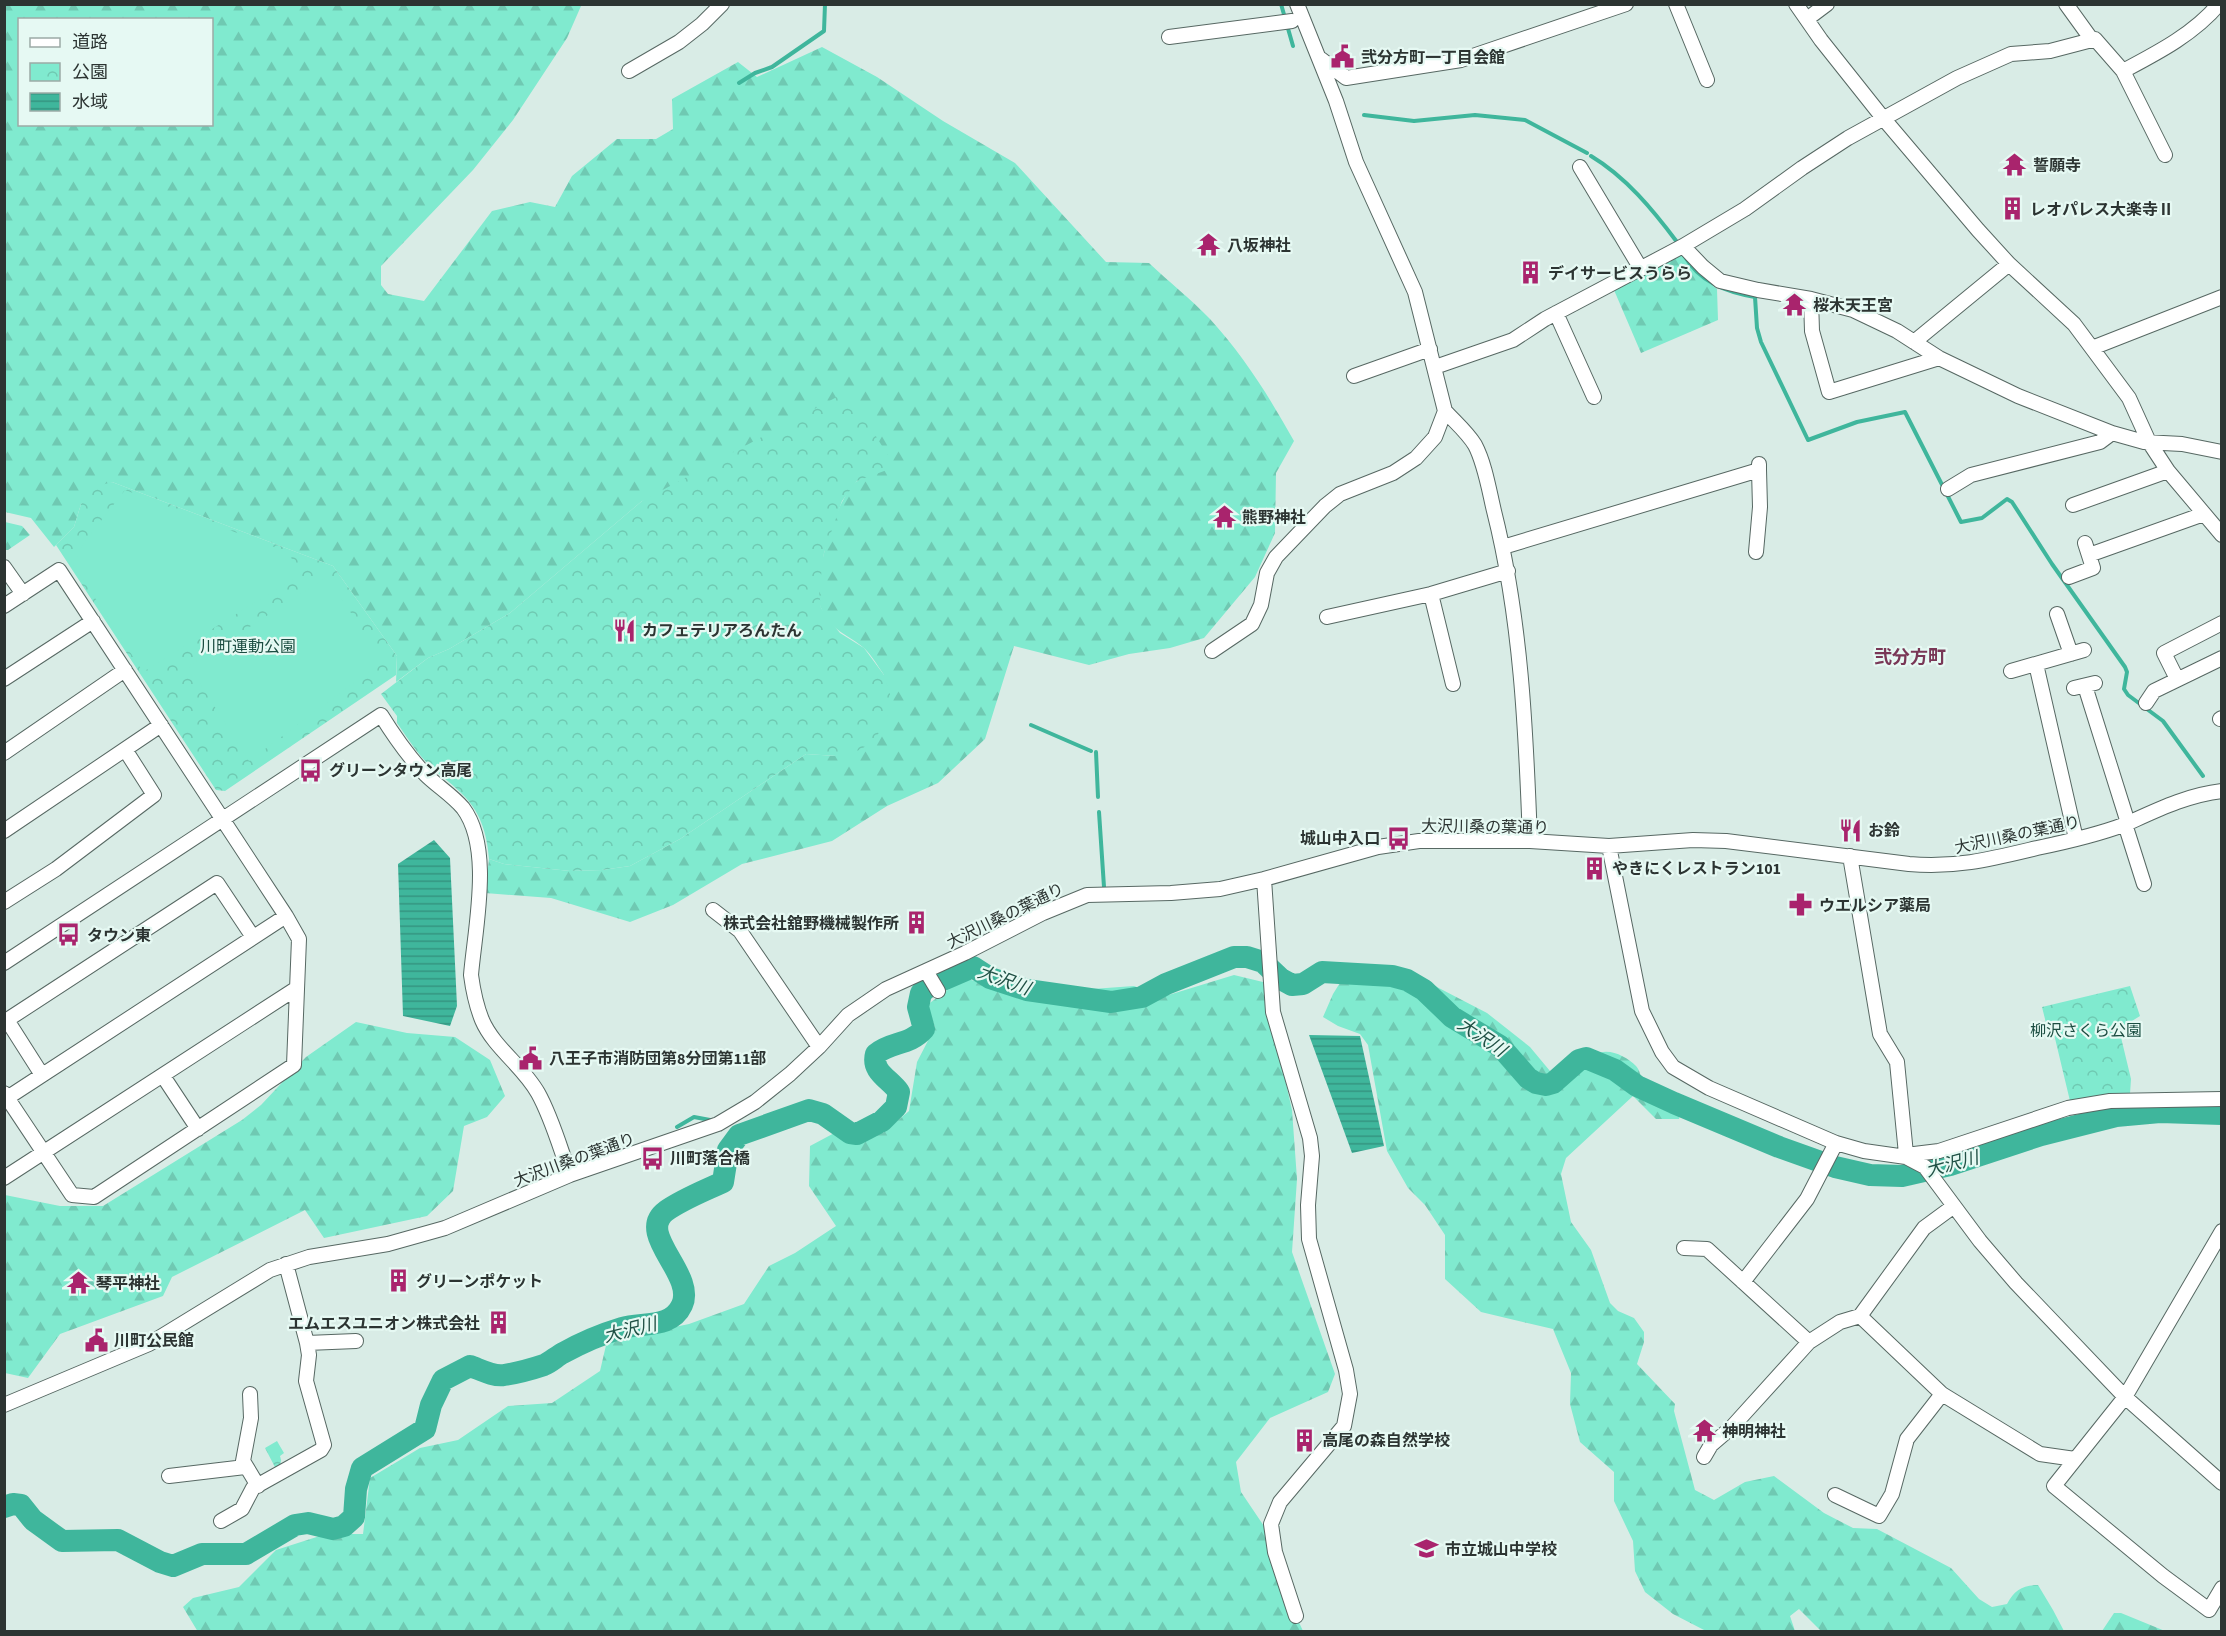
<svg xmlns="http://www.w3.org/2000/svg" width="2226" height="1636" font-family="'Source Sans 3','Noto Sans JP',sans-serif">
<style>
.forest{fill:url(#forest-firs);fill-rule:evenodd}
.park{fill:url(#park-crowns)}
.garden{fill:#80eacf}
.water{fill:url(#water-rules)}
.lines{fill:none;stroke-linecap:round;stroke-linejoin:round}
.stream{stroke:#3fb69c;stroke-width:4}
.river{stroke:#3fb69c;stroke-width:22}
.minor-casing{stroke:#576863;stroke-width:16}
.minor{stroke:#fff;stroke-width:14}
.labels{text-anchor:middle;stroke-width:4.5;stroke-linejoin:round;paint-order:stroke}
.poi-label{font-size:16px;font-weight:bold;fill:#2c3432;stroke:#e6f9f3;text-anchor:start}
.park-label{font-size:16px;fill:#1b4d41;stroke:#e6f9f3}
.street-label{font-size:16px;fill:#2c3432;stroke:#e6f9f3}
.neighbourhood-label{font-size:18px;font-weight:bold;fill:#793756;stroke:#e6f9f3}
.water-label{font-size:18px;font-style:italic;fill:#205145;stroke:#e6f9f3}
</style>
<defs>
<pattern id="forest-firs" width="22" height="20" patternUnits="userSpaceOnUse" patternTransform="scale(1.5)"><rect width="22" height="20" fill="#80eacf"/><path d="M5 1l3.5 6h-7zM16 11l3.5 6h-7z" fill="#6fc9b2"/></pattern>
<pattern id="park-crowns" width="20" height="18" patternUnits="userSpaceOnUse" patternTransform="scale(1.5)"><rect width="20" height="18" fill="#80eacf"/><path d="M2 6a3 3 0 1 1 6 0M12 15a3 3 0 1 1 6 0" fill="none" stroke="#6fc9b2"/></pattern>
<pattern id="water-rules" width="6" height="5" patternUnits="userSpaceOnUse" patternTransform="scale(1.5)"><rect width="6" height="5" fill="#3fb69c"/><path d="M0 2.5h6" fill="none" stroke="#359580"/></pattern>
</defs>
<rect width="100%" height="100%" fill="#d9ece6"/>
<path class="forest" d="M5 5H579L581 6 567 38 513 120 473 170 381 266V285L388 294 424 301 492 211 530 202 555 207 572 176 617 139H656L673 129 672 99 738 62 757 77 822 47 877 77 943 121 1015 163 1106 262 1149 263C1169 282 1191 299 1210 319 1244 356 1270 398 1294 441L1276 473 1275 533 1255 577 1204 638 1170 648 1129 654 1089 665 1014 646 985 739 938 783 887 806 832 841 742 864 673 905 630 922 551 898 485 893 489 859 504 864 570 871 602 870 630 866 680 839 806 754 836 756 884 675C878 666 872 656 865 649 850 635 830 631 821 608 811 583 835 500 856 482 863 476 884 471 894 466L642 501 510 613 449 649 428 658 396 682 397 656 333 566 112 482 81 504 74 527 54 547 31 518 5 512ZM20 20H212V124H20Z
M1682 255 1697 274 1717 289 1718 320 1641 353 1614 290Z
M5 522 22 526 30 535 8 550H5Z
M1404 974 1435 986 1487 1013 1530 1047 1550 1071 1565 1080C1578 1074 1583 1064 1594 1056 1606 1046 1626 1056 1636 1066 1640 1070 1641 1078 1643 1083L1682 1102 1679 1119H1656L1633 1096 1566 1158 1561 1174 1571 1222 1591 1250 1610 1303 1618 1311 1634 1318 1644 1332V1342L1637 1364 1675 1404 1674 1411 1695 1490 1714 1500 1745 1482 1774 1476 1824 1513 1853 1528 1877 1529 1951 1568 1979 1599 1992 1607 2007 1604C2014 1590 2023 1585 2038 1585L2053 1610 2064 1631H1821L1799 1609 1790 1616 1795 1631H1712L1704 1630 1673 1614 1645 1592 1635 1571 1633 1541 1614 1501V1472L1580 1442 1570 1404 1571 1373 1553 1329 1481 1312 1445 1279V1235L1425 1205 1408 1188 1387 1151 1368 1045 1360 1034 1338 1026 1323 1017 1333 994 1343 978Z
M1234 975 1263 982 1292 1110 1297 1179 1292 1252 1335 1374 1328 1392 1270 1418 1236 1462 1241 1492 1272 1538 1296 1616 1303 1631 198 1632 183 1607 193 1598 239 1587 276 1550 326 1534H363L370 1478 420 1448 458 1440 508 1406 552 1403 600 1371 607 1341 689 1324 744 1304 769 1266 795 1253 836 1226 809 1186 810 1146 840 1130 883 1133 909 1111 917 1062 935 1027 927 1005 964 978 1022 994 1134 986 1162 997Z
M356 1022 407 1033 455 1037 490 1060 505 1096 487 1117 464 1126 453 1191 427 1216 324 1238 305 1210 172 1277 163 1296 60 1334 28 1378 5 1373V1195L60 1206H103L242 1120 261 1105 306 1057Z
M2114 1613H2121L2165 1631H2102Z"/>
<path class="park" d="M848 391 895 467 857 481 842 501 824 553 819 591 821 608 830 621 840 633 864 648 884 675 890 694 891 709 874 742 857 751 836 756 806 754 680 839 630 866 602 870 570 871 504 864 489 859C487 833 480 810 460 792 450 782 438 774 428 764 416 752 407 737 397 723V716L381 694 428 658 449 649 510 613 642 501Z
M112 482 333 566 397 656 396 675 225 791 216 790 56 545 74 527 81 504 95 487Z
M2130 986 2140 1016 2119 1029 2131 1079 2130 1094 2070 1101 2053 1030 2048 1031 2042 1007Z
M277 1441 284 1453 280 1456 281 1460 280 1467 276 1469 265 1448Z"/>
<path class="garden" d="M125 490 287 552 302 573 143 672 73 564 86 540Z
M327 577 383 661 249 761 189 666Z"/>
<path class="water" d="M434 840 450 858 457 1006 450 1026 403 1016 398 864Z
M1309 1035 1360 1036 1384 1146 1352 1153Z"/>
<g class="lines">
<path class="stream" d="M1281 4 1285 18
M1287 25 1293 46
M739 83 755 73 772 67 824 31 825 4
M1364 115 1414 121 1475 115 1525 120 1587 153
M1591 156C1626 177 1653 210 1677 242
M1684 255C1699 282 1726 292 1755 297L1757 328 1761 342 1808 440 1857 422 1905 412 1961 522 1982 518 2007 499 2012 502 2052 564 2125 667 2127 672 2124 689 2128 695 2163 721 2203 776
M1031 725 1091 751
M1096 752 1098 797
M1099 812 1104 887
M677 1127 694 1117 710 1120"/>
<path class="river" d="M4 1507 13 1504 21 1505 33 1520 62 1541 118 1540 160 1562 173 1566 202 1554H246L295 1525 308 1523 333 1529 344 1526 354 1517 356 1489 362 1468 425 1429 431 1405 443 1380 470 1366C479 1369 494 1377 504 1375 517 1373 532 1369 544 1365 551 1362 557 1356 563 1353 581 1343 602 1334 622 1328 643 1322 671 1329 682 1305 696 1274 635 1234 666 1211 683 1199 704 1191 723 1182L728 1150 739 1135 809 1110 823 1114 850 1133 857 1134 882 1121 896 1107 899 1092C890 1079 871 1072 876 1054 891 1041 909 1046 924 1029L918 1007 921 993 929 986 973 967 990 978 1027 990 1111 1002 1142 997 1166 984 1234 957H1247L1263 962 1281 979 1292 985 1303 984 1322 972 1392 976 1407 980 1424 990 1452 1017 1500 1046 1528 1078 1536 1083 1546 1085 1553 1083 1579 1060 1586 1058 1615 1070 1637 1086 1674 1103 1779 1147 1835 1167 1870 1175 1902 1176 1950 1165 2041 1135 2116 1116 2160 1112 2222 1114"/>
<defs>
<path id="minor" d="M1676 4 1707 80
M1796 4 1821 40 1883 118 1978 230 2009 264 2074 324 2129 398 2149 442 2168 471 2222 535
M2066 4 2092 40 2095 39 2123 71 2165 155
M1807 19 1827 4
M1169 37 1292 21
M1321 59 1346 78 1461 60 1626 4
M629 71 679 42 702 24 722 4
M2123 71C2157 53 2194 34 2219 4
M1580 167 1641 269
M1683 246 1703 267 1720 281 1758 290 1811 299 1853 310 1897 331 1939 358 2018 396 2112 433 2144 442 2182 444 2222 452
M1811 299 1812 331 1829 392 1939 358
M1556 313 1594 397
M1914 342 2009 264
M2092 348 2222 297
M1435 367 1513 340 1545 319 1683 246 1745 209 1802 168 1848 138 1957 78 2011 54 2050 51 2092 40
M1354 376 1430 349
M1445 411C1455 422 1467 432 1475 445 1485 464 1489 490 1494 511 1521 618 1526 731 1530 841
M1948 489 1971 475 2100 442 2112 433
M2073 505 2168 471
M1503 547 1759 470V464
M1756 552 1760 507 1759 470
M2089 555 2204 514
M4 567 23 594
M2069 577 2093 568 2085 543
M1431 594 1453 684
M4 606 59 570 286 916 299 939 294 1065 94 1197 72 1195 4 1093
M2057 614 2071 654
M1327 617 1431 594 1508 571
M1212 651 1252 624 1261 605 1267 573 1276 557 1325 506 1340 494 1393 473 1416 458 1435 437 1445 411 1415 292 1356 162 1336 101 1297 4
M2036 664 2076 839
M2011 671 2084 650
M4 679 93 621
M2177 679 2164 653 2222 623
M2085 686 2128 823
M2074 688 2095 683
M2146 703 2154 691 2222 658
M2220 719 2222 718
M4 753 125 670
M2125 824 2144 884
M4 831 161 725
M1609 846 1642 1011 1662 1052 1673 1067 1709 1088 1836 1143 1864 1151 1906 1157 1925 1167 1980 1241 2016 1283 2125 1397 2222 1483
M1850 856 1880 1034 1897 1062 1906 1154
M1264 879 1273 1012 1310 1138 1312 1156 1308 1205 1309 1239 1346 1370 1350 1394 1344 1426 1280 1502 1271 1524 1275 1552 1296 1616
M4 902 56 869 154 795 126 751
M713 910 740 931 819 1047
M4 963 381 715C394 736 408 756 425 774 437 786 452 795 463 808 493 848 475 927 471 975 473 990 476 1005 482 1020 494 1048 523 1066 538 1093 552 1118 560 1148 570 1175
M926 971 938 991
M42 1075 7 1020 217 883 253 937
M163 1076 198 1129
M4 1100 286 916
M1906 1155 1939 1151 2068 1108 2110 1101 2222 1099
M4 1178 297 988
M2222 1231 2125 1397 2054 1486 2163 1576 2209 1610 2222 1588
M1684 1248 1707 1249 1809 1342
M1743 1282 1807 1199 1836 1143
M1860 1316 1942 1394 2040 1454 2075 1459
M307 1343 356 1341
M250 1394 251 1418 243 1461 258 1486
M4 1405 149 1344 270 1270 309 1257 388 1244 445 1228 570 1175 718 1124 755 1102 790 1074 819 1047 848 1015 886 989 965 953 1043 913 1087 895 1171 893 1220 889 1264 879 1378 847 1419 841H1530L1609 846 1693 840 1726 841 1909 864C1957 868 1991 859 2037 848 2066 842 2097 835 2126 824 2157 810 2187 795 2222 791
M1704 1457 1711 1445 1732 1427 1809 1342 1840 1322 1860 1316 1924 1228 1954 1206
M169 1476 245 1467
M1835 1495 1879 1516 1892 1494 1907 1439 1942 1394
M221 1521 242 1509 253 1488 321 1450 324 1445 306 1381 309 1355 307 1343 286 1264"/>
</defs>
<use href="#minor" class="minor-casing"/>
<use href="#minor" class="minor"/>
</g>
<defs>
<symbol id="civic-bare" viewBox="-9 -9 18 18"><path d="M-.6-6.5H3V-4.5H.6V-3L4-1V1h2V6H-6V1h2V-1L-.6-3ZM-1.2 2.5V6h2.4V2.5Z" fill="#a9246d" stroke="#e6f9f3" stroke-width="2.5" paint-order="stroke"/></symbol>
<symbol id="temple-bare" viewBox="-9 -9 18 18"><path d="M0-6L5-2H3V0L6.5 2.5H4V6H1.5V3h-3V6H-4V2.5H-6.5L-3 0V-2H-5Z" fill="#a9246d" stroke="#e6f9f3" stroke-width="2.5" paint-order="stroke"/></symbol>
<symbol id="building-bare" viewBox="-9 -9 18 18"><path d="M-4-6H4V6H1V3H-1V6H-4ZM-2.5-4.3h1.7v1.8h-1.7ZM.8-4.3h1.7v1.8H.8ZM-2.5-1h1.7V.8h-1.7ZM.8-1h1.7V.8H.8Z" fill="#a9246d" stroke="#e6f9f3" stroke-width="2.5" paint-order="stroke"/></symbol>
<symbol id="restaurant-bare" viewBox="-9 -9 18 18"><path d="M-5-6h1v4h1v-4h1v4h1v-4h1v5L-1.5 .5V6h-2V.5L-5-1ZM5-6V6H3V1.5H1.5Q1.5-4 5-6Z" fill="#a9246d" stroke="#e6f9f3" stroke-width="2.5" paint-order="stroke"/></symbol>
<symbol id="bus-bare" viewBox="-9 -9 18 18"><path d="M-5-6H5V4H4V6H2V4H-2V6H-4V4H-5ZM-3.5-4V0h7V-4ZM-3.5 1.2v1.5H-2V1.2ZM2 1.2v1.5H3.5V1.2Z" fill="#a9246d" stroke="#e6f9f3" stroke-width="2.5" paint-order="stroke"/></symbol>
<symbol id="pharmacy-bare" viewBox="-9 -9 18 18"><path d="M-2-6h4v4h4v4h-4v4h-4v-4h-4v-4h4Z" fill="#a9246d" stroke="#e6f9f3" stroke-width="2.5" paint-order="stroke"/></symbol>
<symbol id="school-bare" viewBox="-9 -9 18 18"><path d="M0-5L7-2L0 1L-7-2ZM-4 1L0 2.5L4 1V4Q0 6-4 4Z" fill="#a9246d" stroke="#e6f9f3" stroke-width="2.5" paint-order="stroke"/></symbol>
</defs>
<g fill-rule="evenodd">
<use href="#civic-bare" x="1326" y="40" width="33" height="33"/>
<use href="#temple-bare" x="1998" y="148" width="33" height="33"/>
<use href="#building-bare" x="1996" y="192" width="33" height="33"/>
<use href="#temple-bare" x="1192" y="228" width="33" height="33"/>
<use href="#building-bare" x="1514" y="256" width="33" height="33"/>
<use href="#temple-bare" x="1778" y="288" width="33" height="33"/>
<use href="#temple-bare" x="1208" y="500" width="33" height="33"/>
<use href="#restaurant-bare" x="608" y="614" width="33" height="33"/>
<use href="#bus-bare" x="294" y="754" width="33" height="33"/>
<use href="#restaurant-bare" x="1834" y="814" width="33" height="33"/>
<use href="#bus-bare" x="1382" y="822" width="33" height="33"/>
<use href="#building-bare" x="1578" y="852" width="33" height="33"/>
<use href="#pharmacy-bare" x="1784" y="888" width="33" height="33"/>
<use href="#building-bare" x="900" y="906" width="33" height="33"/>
<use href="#bus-bare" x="52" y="918" width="33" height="33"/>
<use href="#civic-bare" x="514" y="1042" width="33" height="33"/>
<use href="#bus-bare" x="636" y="1142" width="33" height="33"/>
<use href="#building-bare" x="382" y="1264" width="33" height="33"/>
<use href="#temple-bare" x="62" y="1266" width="33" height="33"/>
<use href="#building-bare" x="482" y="1306" width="33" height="33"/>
<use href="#civic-bare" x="80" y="1324" width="33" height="33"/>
<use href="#temple-bare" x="1688" y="1414" width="33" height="33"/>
<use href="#building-bare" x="1288" y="1424" width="33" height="33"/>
<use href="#school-bare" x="1410" y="1532" width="33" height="33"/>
</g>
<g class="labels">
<g class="poi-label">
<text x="1361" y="63">弐分方町一丁目会館</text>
<text x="2033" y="171">誓願寺</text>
<text x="2030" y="215">レオパレス大楽寺Ⅱ</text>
<text x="1227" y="251">八坂神社</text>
<text x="1548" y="279">デイサービスうらら</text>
<text x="1813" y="311">桜木天王宮</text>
<text x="1242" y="523">熊野神社</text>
<text x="642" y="636">カフェテリアろんたん</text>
<text x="329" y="776">グリーンタウン高尾</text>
<text x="1868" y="836">お鈴</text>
<text x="1380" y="844" text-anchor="end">城山中入口</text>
<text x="1612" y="874">やきにくレストラン101</text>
<text x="1819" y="911">ウエルシア薬局</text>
<text x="899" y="929" text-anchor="end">株式会社舘野機械製作所</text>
<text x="87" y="941">タウン東</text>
<text x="549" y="1064">八王子市消防団第8分団第11部</text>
<text x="670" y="1164">川町落合橋</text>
<text x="416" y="1287">グリーンポケット</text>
<text x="96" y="1289">琴平神社</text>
<text x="480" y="1329" text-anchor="end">エムエスユニオン株式会社</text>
<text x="114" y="1346">川町公民館</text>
<text x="1722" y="1437">神明神社</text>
<text x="1322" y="1446">高尾の森自然学校</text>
<text x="1445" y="1555">市立城山中学校</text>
</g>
<g class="park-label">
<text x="248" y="652">川町運動公園</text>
<text x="2086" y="1036">柳沢さくら公園</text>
</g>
<g class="street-label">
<text transform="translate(1485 826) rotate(1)" y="6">大沢川桑の葉通り</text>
<text transform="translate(2017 834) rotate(-12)" y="6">大沢川桑の葉通り</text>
<text transform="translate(1005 915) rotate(-26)" y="6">大沢川桑の葉通り</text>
<text transform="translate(574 1159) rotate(-20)" y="6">大沢川桑の葉通り</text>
</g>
<g class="neighbourhood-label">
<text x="1910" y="663">弐分方町</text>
</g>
<g class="water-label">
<text transform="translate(1004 980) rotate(20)" y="6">大沢川</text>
<text transform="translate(1482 1037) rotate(34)" y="6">大沢川</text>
<text transform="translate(1952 1164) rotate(-15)" y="6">大沢川</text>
<text transform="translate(630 1330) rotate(-14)" y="6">大沢川</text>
</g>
</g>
<rect width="2226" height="1636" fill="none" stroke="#2c3432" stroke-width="12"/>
<rect x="18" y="18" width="195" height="108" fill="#e6f9f3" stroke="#9caaa6" stroke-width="1.5"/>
<rect x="30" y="38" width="30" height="9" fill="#ffffff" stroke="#9caaa6" stroke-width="1.5"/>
<text x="72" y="48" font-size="18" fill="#2c3432">道路</text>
<rect x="30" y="63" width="30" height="18" fill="url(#park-crowns)" stroke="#9caaa6" stroke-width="1.5"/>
<text x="72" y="78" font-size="18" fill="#2c3432">公園</text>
<rect x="30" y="93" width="30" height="18" fill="url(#water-rules)" stroke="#9caaa6" stroke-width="1.5"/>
<text x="72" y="108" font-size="18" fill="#2c3432">水域</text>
</svg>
